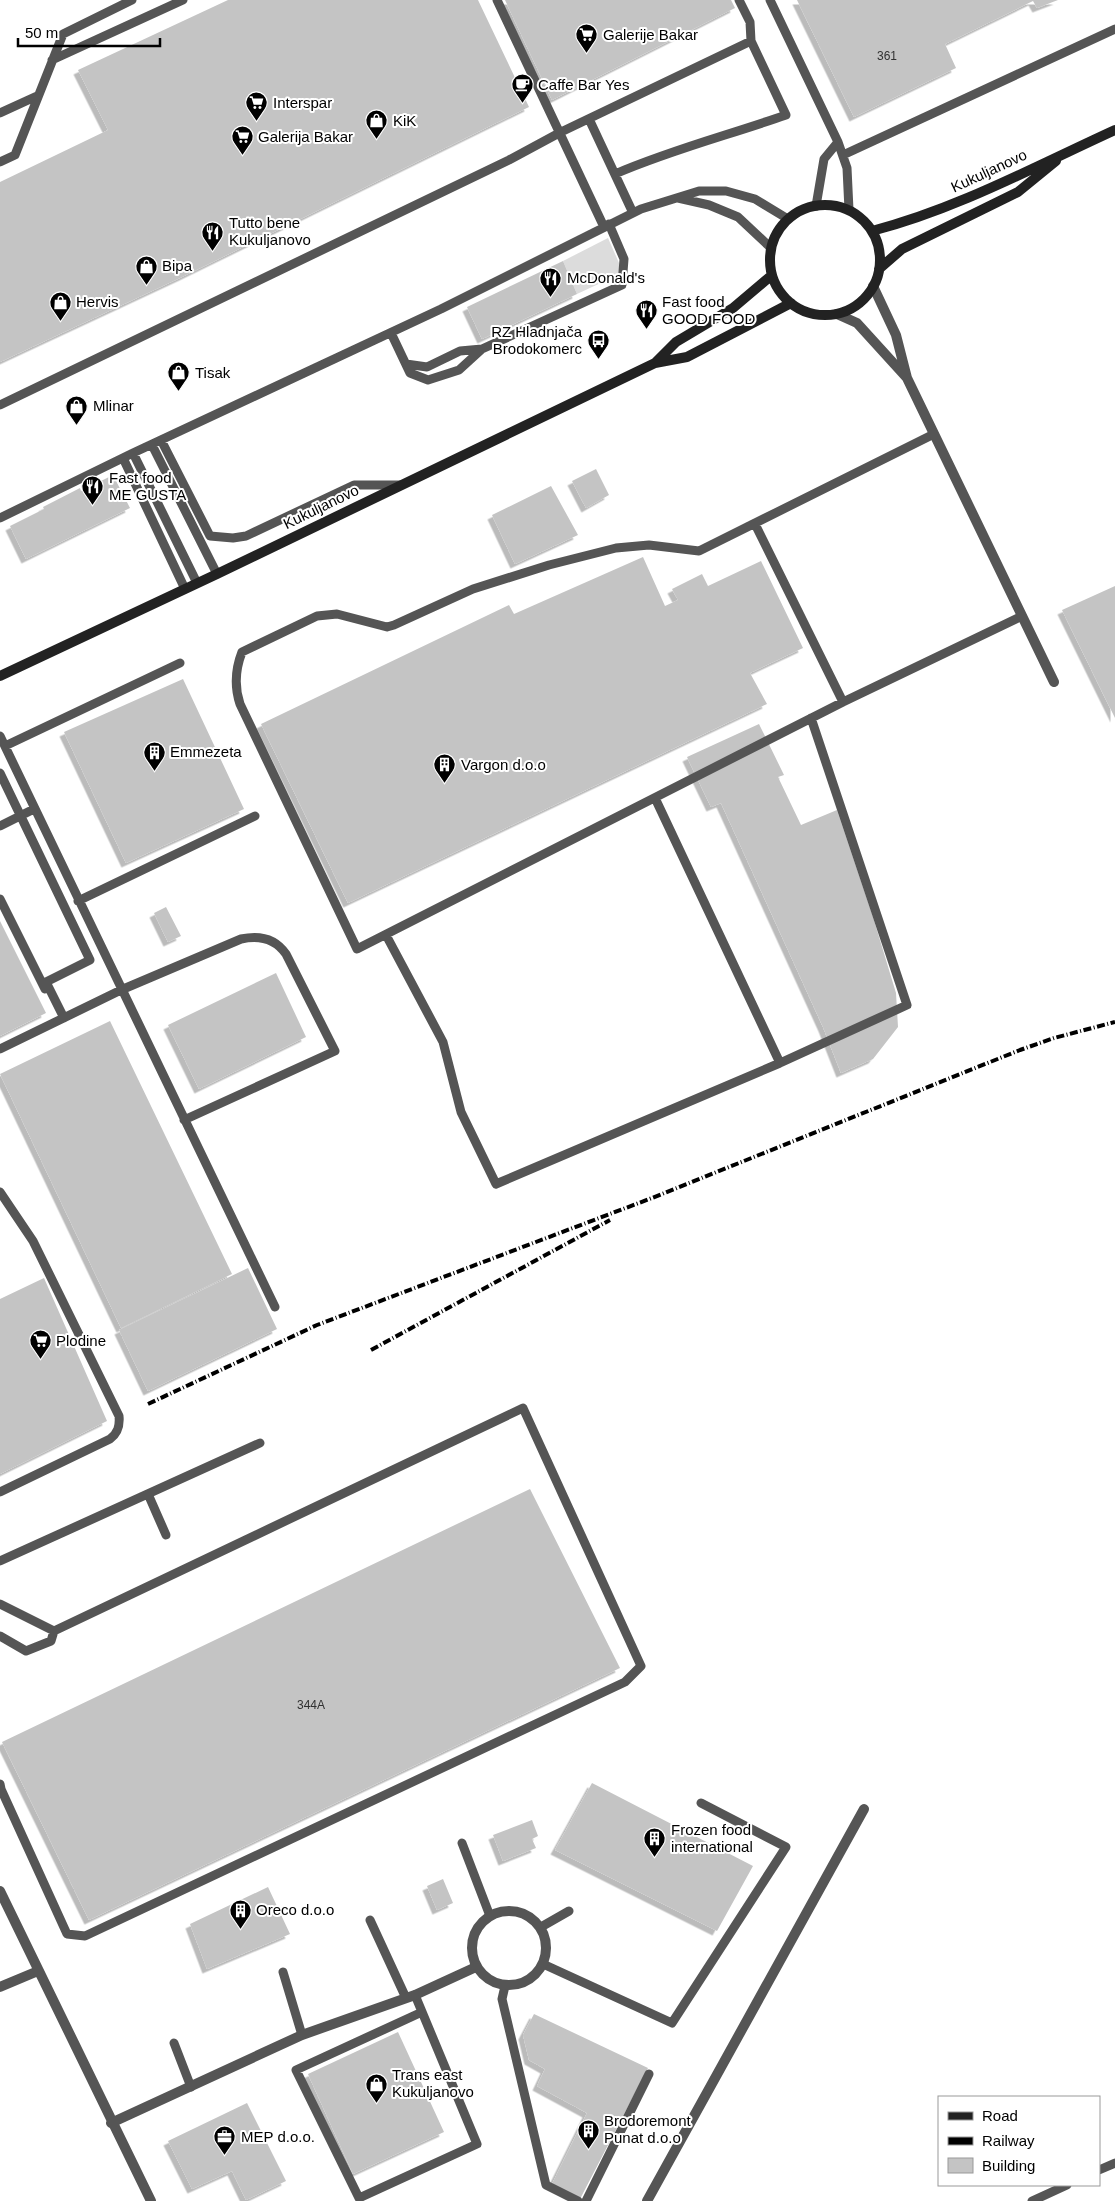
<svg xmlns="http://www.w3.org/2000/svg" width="1115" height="2201" font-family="Arial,sans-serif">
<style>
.green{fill:#dcdcdc}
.building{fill:#c4c4c4;filter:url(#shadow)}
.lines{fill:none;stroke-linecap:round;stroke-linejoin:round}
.service{stroke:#555;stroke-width:9}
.minor{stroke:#555;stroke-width:10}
.secondary{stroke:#222;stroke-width:10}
.rail{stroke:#000;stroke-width:4;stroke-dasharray:8 2.5 1 2.5;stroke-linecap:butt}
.labels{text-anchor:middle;stroke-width:4;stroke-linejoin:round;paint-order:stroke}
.number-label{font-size:12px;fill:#313131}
.poi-label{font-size:15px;fill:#000;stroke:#fff;text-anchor:start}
.street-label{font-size:15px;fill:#000;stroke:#fff}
</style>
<defs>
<filter id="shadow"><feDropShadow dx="-4.5" dy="4.5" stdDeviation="0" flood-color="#0004"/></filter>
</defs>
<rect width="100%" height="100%" fill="#fff"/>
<path class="green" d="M608 238 619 263 620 274 577 294 563 261Z"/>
<path class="building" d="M228 0H478L529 107 184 276 0 362V182L108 130 78 70Z
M505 0H731L735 8 552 100Z
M797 0H1058L1037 8 1033 1 945 44 956 68 854 117Z
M563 261 577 294 482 339 467 307Z
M596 469 609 495 586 508 572 481Z
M113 475 130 508 26 559 10 526 44 509 43 507 80 488 81 491Z
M551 486 578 535 515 564 492 515Z
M643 557 665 606 678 600 672 589 702 574 708 586 761 561 803 648 750 673 767 704 348 903 261 724 509 605 514 614Z
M1115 586V718L1062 610Z
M183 679 244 809 126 863 64 732Z
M759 724 784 775 778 777 801 825 837 810 873 917 896 993 898 1027 873 1059 841 1073 823 1027 721 803 711 807 687 757Z
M166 907 181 936 168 942 154 913Z
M0 921 46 1013 0 1036Z
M276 973 306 1037 199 1089 168 1025Z
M110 1021 232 1274 121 1328 0 1074Z
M248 1268 277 1329 148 1391 119 1330Z
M44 1278 107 1421 0 1474V1299Z
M530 1489 620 1668 89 1920 2 1742Z
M592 1783 753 1866 717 1931 555 1850Z
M532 1820 538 1836 532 1839 536 1848 503 1861 493 1835Z
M443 1879 453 1903 437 1910 427 1886Z
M268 1887 290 1934 207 1969 190 1924Z
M534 2014 648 2068 580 2199 552 2184 587 2113 537 2086 545 2069 529 2060 523 2035Z
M398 2032 444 2132 353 2174 308 2074Z
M247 2103 286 2181 246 2200 232 2171 192 2189 168 2141Z"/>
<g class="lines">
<path class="service" d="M497 0 604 227
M770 0 838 142 847 168 849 210
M52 60 183 0
M0 113 37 96
M589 119 633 213
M843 155 1115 29
M0 162 15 155 63 34 132 0
M615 174C670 150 729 135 786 115L751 41
M678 198 709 205 738 217 771 248
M816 206 824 159 838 142
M391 333 410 373 428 380 459 370 482 349 622 285 624 259 609 224
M406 364 427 367 460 351 482 349
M0 405 509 160 561 132 751 41 750 22 739 0
M934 434 699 551 649 545 616 548 549 565 473 589 394 625 387 627 337 614 317 616 242 652C235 670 234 686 240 704L357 949 843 702 1022 616
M161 440 210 536 233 538 246 536 354 485H401
M152 445 217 574
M133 453 197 583
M123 458 185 589
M0 518 133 453 441 309 641 209 699 191H726L755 199 788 219
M755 524 843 702
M0 736 275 1307
M5 746 180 663
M0 773 90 960 46 982 64 1018
M655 798 780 1063
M0 826 34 809
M0 899 45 989
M78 901 255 816
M386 935 443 1042 461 1112 496 1184 780 1063 907 1005 811 718
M0 1049 121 990 241 939C259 935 275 938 286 954L335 1051 184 1120
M0 1192 33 1241 119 1416C120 1426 118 1433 110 1439L0 1492
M148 1494 166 1535
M0 1561 260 1443
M0 1604 54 1631
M0 1636 26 1651 51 1641 54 1631 523 1408 641 1666 625 1682 85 1936 67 1934 1 1789 0 1784
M462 1843 490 1916
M370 1920 406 1998
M541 1927 569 1911
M543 1964 672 2023 786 1847 701 1803
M283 1972 302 2035
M505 1986 502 1999 546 2185 578 2201
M415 1995 477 2144 359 2198 296 2070 422 2012
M174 2043 191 2087
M1099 2170 1115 2163
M586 2201 649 2074
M1032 2201 1067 2185"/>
<path class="minor" d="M837 314 857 323 907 378 896 335 873 286
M907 378 1054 682
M0 1891 151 2201
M472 1948a37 37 0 1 1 74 0a37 37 0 1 1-74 0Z
M0 1987 38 1971
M111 2123 302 2035 415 1995 476 1967
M647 2201 864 1809"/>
<path class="secondary" d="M770 260a55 55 0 1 1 110 0a55 55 0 1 1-110 0Z
M872 231C957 209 1036 166 1115 130
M879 269 902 249 1018 192 1056 161
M655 363 676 342 733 308 772 275
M0 676 217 574 655 363 687 357 791 303"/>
<path class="rail" d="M371 1350 610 1220
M148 1404 317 1325 652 1198 1020 1050 1054 1038 1115 1022"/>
</g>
<defs>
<symbol id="supermarket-pin" viewBox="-11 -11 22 30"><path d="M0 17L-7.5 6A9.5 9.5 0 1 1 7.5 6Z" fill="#000" stroke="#fff"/><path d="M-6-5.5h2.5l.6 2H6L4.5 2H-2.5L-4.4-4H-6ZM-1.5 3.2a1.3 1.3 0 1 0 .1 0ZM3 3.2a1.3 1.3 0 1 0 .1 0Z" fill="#fff"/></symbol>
<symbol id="cafe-pin" viewBox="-11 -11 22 30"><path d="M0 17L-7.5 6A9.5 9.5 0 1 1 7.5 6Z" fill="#000" stroke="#fff"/><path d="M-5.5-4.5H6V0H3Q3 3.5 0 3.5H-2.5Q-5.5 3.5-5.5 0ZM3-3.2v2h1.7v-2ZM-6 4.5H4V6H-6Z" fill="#fff"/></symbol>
<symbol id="shop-pin" viewBox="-11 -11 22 30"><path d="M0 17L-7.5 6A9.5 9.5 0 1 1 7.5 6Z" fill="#000" stroke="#fff"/><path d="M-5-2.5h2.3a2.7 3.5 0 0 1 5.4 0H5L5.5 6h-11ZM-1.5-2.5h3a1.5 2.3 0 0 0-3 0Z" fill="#fff"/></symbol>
<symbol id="restaurant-pin" viewBox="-11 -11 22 30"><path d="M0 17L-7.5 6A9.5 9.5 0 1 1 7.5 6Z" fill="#000" stroke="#fff"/><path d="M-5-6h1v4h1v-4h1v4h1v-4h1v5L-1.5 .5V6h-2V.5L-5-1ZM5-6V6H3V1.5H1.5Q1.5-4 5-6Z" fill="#fff"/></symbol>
<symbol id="bus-pin" viewBox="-11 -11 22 30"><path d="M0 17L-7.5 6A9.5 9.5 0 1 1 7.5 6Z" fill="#000" stroke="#fff"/><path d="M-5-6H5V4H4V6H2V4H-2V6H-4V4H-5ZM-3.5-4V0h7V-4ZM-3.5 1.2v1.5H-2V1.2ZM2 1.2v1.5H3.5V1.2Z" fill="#fff"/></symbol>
<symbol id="building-pin" viewBox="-11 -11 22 30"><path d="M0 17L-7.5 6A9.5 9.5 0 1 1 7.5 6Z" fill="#000" stroke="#fff"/><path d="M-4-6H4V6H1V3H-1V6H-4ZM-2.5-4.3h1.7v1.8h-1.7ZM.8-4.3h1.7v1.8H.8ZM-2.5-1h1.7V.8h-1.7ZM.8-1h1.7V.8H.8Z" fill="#fff"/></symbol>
<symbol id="office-pin" viewBox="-11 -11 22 30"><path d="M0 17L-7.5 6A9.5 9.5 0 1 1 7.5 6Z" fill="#000" stroke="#fff"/><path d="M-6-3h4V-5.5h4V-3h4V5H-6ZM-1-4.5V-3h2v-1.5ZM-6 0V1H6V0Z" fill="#fff"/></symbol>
</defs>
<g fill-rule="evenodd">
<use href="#supermarket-pin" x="574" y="22" width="25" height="34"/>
<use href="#cafe-pin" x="510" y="72" width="25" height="34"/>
<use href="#supermarket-pin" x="244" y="90" width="25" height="34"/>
<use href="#shop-pin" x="364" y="108" width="25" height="34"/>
<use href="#supermarket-pin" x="230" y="124" width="25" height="34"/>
<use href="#restaurant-pin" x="200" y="220" width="25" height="34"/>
<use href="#shop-pin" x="134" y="254" width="25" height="34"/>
<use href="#restaurant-pin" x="538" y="266" width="25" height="34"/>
<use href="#shop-pin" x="48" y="290" width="25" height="34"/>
<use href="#restaurant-pin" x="634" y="298" width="25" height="34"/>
<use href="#bus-pin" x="586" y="328" width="25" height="34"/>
<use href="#shop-pin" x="166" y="360" width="25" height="34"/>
<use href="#shop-pin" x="64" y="394" width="25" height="34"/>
<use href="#restaurant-pin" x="80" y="474" width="25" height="34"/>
<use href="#building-pin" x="142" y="740" width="25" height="34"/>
<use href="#building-pin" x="432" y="752" width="25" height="34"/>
<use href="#supermarket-pin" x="28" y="1328" width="25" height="34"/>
<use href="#building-pin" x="642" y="1826" width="25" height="34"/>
<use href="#building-pin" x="228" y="1898" width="25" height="34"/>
<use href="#shop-pin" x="364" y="2072" width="25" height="34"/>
<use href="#building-pin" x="576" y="2118" width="25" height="34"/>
<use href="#office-pin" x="212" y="2124" width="25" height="34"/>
</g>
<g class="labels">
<g class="number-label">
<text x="887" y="60">361</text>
<text x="311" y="1709">344A</text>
</g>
<g class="poi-label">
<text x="603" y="40">Galerije Bakar</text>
<text x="538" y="90">Caffe Bar Yes</text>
<text x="273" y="108">Interspar</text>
<text x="393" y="126">KiK</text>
<text x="258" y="142">Galerija Bakar</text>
<text x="229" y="228">Tutto bene<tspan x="229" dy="17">Kukuljanovo</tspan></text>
<text x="162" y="271">Bipa</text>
<text x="567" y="283">McDonald's</text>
<text x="76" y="307">Hervis</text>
<text x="662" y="307">Fast food<tspan x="662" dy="17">GOOD FOOD</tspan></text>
<text x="582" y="337" text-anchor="end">RZ Hladnjača<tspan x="582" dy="17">Brodokomerc</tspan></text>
<text x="195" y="378">Tisak</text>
<text x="93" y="411">Mlinar</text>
<text x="109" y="483">Fast food<tspan x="109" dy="17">ME GUSTA</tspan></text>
<text x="170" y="757">Emmezeta</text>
<text x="461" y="770">Vargon d.o.o</text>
<text x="56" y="1346">Plodine</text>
<text x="671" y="1835">Frozen food<tspan x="671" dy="17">international</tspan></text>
<text x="256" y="1915">Oreco d.o.o</text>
<text x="392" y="2080">Trans east<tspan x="392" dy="17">Kukuljanovo</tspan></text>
<text x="604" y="2126">Brodoremont<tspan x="604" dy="17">Punat d.o.o</tspan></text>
<text x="241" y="2142">MEP d.o.o.</text>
</g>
<g class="street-label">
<text transform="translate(989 171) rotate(-25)" y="5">Kukuljanovo</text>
<text transform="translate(321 507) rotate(-26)" y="5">Kukuljanovo</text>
</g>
</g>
<rect x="938" y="2096" width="162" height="90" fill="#ffffff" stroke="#999999"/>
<rect x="948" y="2112" width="25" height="8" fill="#222222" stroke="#999999"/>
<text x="982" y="2121" font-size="15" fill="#000000">Road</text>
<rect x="948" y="2137" width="25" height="8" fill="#000000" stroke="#999999"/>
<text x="982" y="2146" font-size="15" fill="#000000">Railway</text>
<rect x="948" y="2158" width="25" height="15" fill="#c4c4c4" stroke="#999999"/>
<text x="982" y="2171" font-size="15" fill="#000000">Building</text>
<path d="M18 38v8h142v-8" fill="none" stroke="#000000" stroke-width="2.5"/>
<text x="25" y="38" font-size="15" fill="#000000" stroke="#ffffff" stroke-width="4" paint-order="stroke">50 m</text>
</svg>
